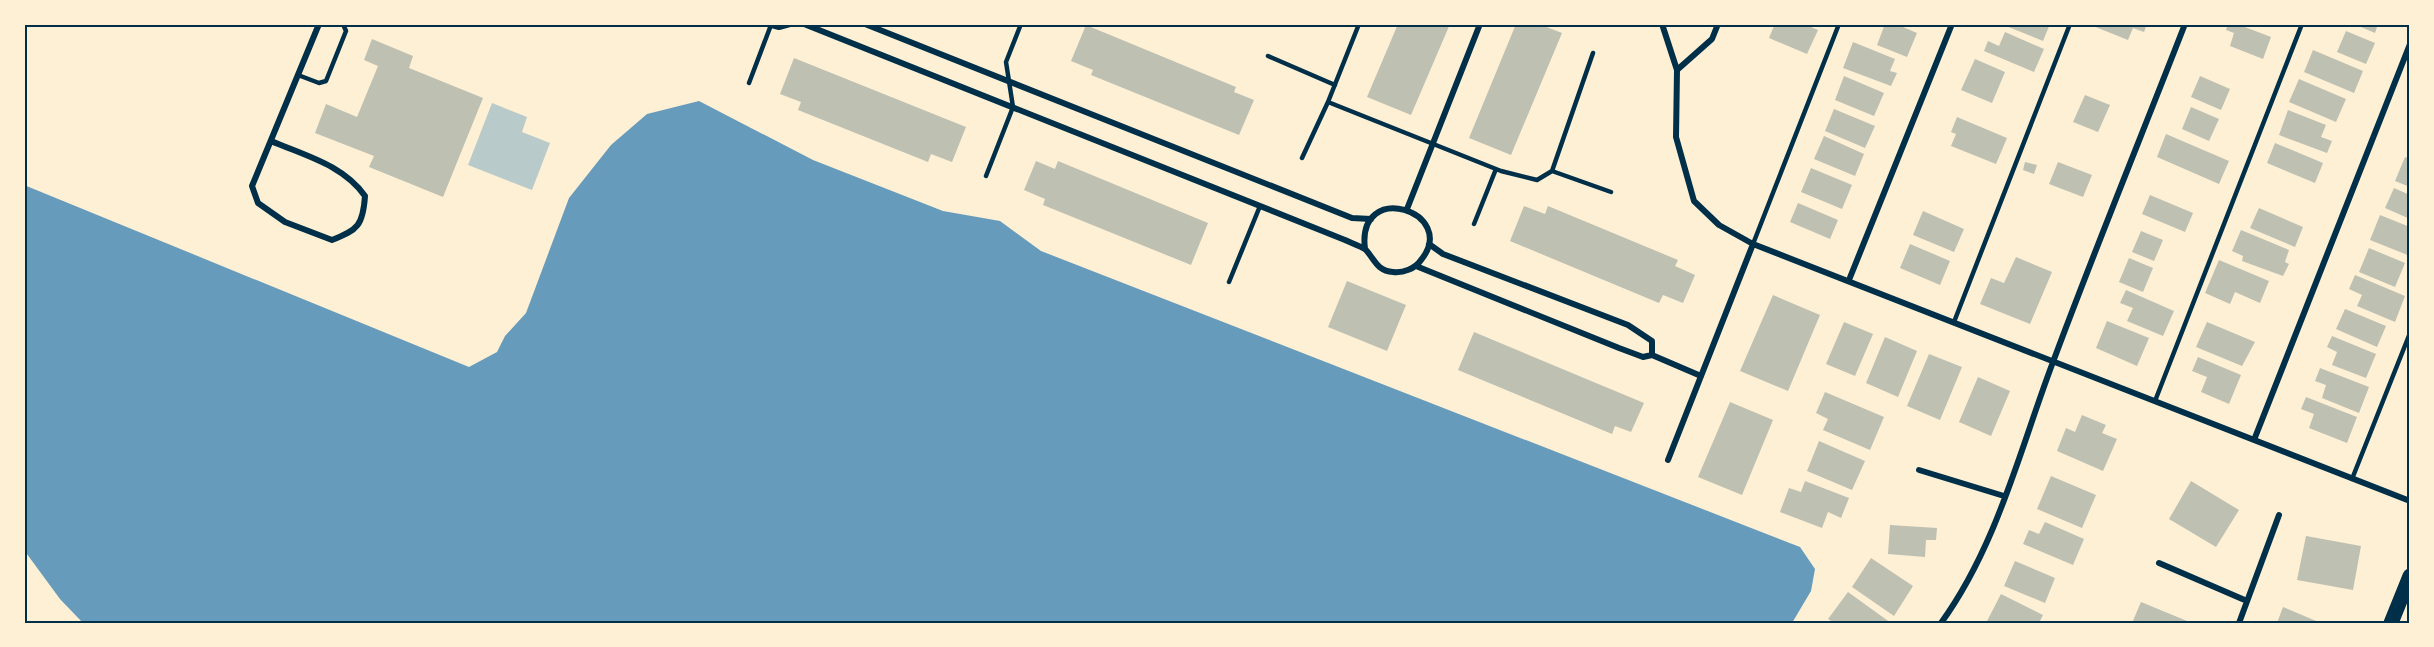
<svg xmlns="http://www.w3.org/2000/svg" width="2434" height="647" font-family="'DejaVu Sans',sans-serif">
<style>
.green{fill:#b9caca}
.water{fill:#669bbc}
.building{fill:#bec0b2}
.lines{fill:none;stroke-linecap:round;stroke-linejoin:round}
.service{stroke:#003049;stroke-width:4.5}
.minor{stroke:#003049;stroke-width:6}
.primary{stroke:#003049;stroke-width:15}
.neatline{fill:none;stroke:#003049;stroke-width:2}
</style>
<rect width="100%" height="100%" fill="#fdf0d5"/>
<path class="green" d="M492 103 527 117 522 132 550 143 532 190 468 165Z"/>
<path class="water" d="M699 101 813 160 943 211 1000 221 1041 251 1800 547 1815 569 1811 591 1792 623H83L60 599 24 550V185L469 367 497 352 505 336 526 313 569 198 611 145 647 114Z"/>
<path class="building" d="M1398 24H1450L1411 115 1367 97Z
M1516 24H1539L1562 33 1511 155 1469 138Z
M1769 24H1804L1818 30 1807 54 1769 38 1774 26Z
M1885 24H1896L1917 33 1907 57 1877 45Z
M2007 24H2050L2043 41 2006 26Z
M2088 24H2147L2144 32 2133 28 2128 40Z
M2228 24H2237L2271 37 2263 59 2230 46 2234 33 2226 30Z
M2354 24H2378L2375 33Z
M1086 25 1236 87 1234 92 1254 100 1239 135 1091 75 1093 70 1071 61Z
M2346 31 2375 43 2366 64 2337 52Z
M2005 32 2044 49 2034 72 1984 51 1988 41 1999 46Z
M372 39 413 56 409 68 483 98 443 197 369 167 374 156 315 133 326 104 357 117 378 66 364 60Z
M1853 42 1895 59 1890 71 1897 73 1891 86 1843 68Z
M2313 50 2363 71 2354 93 2304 72Z
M794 58 966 127 952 162 931 154 928 162 798 110 801 102 780 94Z
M1975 59 2005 72 1992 103 1961 90Z
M1844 76 1884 93 1874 116 1835 100Z
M2200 76 2230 89 2221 110 2191 97Z
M2299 79 2346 99 2336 122 2289 102Z
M2085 95 2110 105 2098 132 2073 122Z
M2191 107 2219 119 2209 141 2182 129Z
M1834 109 1875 126 1865 148 1825 131Z
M2288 110 2326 125 2321 137 2332 141 2327 153 2279 135Z
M1957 117 2007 138 1996 164 1951 146 1956 134 1951 132Z
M2166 134 2229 161 2219 184 2157 157Z
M1824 136 1864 154 1855 176 1814 159Z
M2275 143 2323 163 2315 183 2267 163Z
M2405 157 2410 159V187L2395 181Z
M1036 161 1055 169 1058 161 1208 223 1191 265 1043 205 1045 199 1024 190Z
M2025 162 2037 165 2034 174 2023 170Z
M2058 162 2092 175 2083 197 2049 184Z
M1811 168 1852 185 1842 209 1801 192Z
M2394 188 2410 195V219L2385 208Z
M2150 195 2193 213 2185 232 2142 214Z
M1798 203 1838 220 1830 239 1790 222Z
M1524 206 1545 214 1548 206 1678 260 1675 266 1695 275 1683 303 1663 295 1659 303 1510 241Z
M2259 208 2303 227 2295 247 2250 228Z
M1923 211 1964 229 1954 252 1913 235Z
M2380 215 2410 227V256L2370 240Z
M2241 230 2289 250 2285 262 2289 264 2283 276 2242 261 2243 256 2232 251Z
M2141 231 2163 240 2154 261 2132 252Z
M1910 244 1950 261 1940 285 1900 268Z
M2369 248 2405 263 2395 287 2359 272Z
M2016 257 2052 272 2030 324 1980 304 1991 278 2004 283Z
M2129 258 2153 268 2143 292 2119 282Z
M2219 260 2269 281 2260 303 2235 292 2230 304 2205 293Z
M2355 275 2405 296 2395 322 2357 306 2362 295 2349 289Z
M1347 281 1406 305 1387 351 1328 327Z
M2126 290 2174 311 2163 336 2127 321 2133 308 2120 303Z
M1773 295 1820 315 1788 391 1740 371Z
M2345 309 2386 326 2377 347 2336 329Z
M2107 321 2149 338 2137 366 2096 348Z
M1844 322 1873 334 1855 376 1826 364Z
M2207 322 2255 342 2242 366 2196 347Z
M1474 332 1644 403 1631 432 1615 426 1612 434 1458 370Z
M2332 336 2376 354 2366 378 2332 365 2337 352 2327 347Z
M1885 337 1917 351 1898 397 1866 383Z
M1929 354 1962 367 1940 420 1907 406Z
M2198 357 2241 375 2229 404 2201 392 2207 377 2192 371Z
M2320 368 2369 387 2359 413 2322 398 2326 385 2315 381Z
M1978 377 2010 391 1991 436 1959 422Z
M1825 392 1884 417 1870 450 1823 430 1828 419 1816 413Z
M2306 397 2357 417 2347 443 2309 428 2314 414 2301 409Z
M1730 402 1773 420 1742 495 1698 477Z
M2082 415 2106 425 2102 433 2117 439 2103 471 2057 451 2066 428 2075 432Z
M1819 441 1865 461 1852 490 1807 471Z
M2051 476 2096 495 2082 528 2037 509Z
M1805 481 1849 498 1841 518 1828 512 1822 528 1780 512 1789 488 1801 492Z
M2191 481 2239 510 2216 547 2169 519Z
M2045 522 2084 539 2073 565 2023 544 2029 530 2039 534Z
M1890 525 1937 528 1936 540H1926L1925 557 1888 554Z
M2306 536 2361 546 2353 590 2297 580Z
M1871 558 1913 586 1894 616 1852 587Z
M2015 561 2055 578 2045 603 2004 586Z
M1848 592 1891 623H1834L1828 619Z
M2001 594 2043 615 2039 623H1986Z
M2141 602 2192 623H2132Z
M2283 607 2321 623H2277Z"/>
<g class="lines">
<path class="service" d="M1359 24 1328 102 1501 171 1537 180 1552 171 1593 53
M1268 56 1335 85
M298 75 319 83 326 81 346 31 343 24
M749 83 771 25
M1302 158 1328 102
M1552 171 1611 192
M986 176 1013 107 1006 62 1021 24
M1474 224 1496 169
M1753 244 1839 24
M1229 282 1260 206
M1954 322 2070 24
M2155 401 2302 24
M2352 479 2410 333"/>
<path class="minor" d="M768 24 779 27 790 24
M804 24 1345 240C1351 243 1361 246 1366 250 1375 260 1377 271 1393 272 1403 273 1415 269 1421 260 1460 212 1356 178 1365 249
M865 24 1352 218 1371 219
M1662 24 1677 70 1676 137 1694 201 1719 225 1753 244 2410 501
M1677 70 1712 39 1718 24
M271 141C306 156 343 165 365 196 363 225 358 230 332 240L285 222 258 203 252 186 319 24
M1407 209 1480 24
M1429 244 1443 254 1628 325 1652 341V355
M1416 266 1619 348 1643 357 1652 355 1701 376
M1849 280 1952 24
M2254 440 2410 44
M1668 460 1753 244
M1919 470 2004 496
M2159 563 2247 601
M1941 623C1997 546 2020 449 2053 362 2095 249 2141 137 2185 24
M2239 623 2279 515"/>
<path class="primary" d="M2391 623 2410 576"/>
</g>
<rect width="2434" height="647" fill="none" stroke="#fdf0d5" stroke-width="51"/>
<rect x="26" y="26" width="2382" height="596" class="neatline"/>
</svg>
